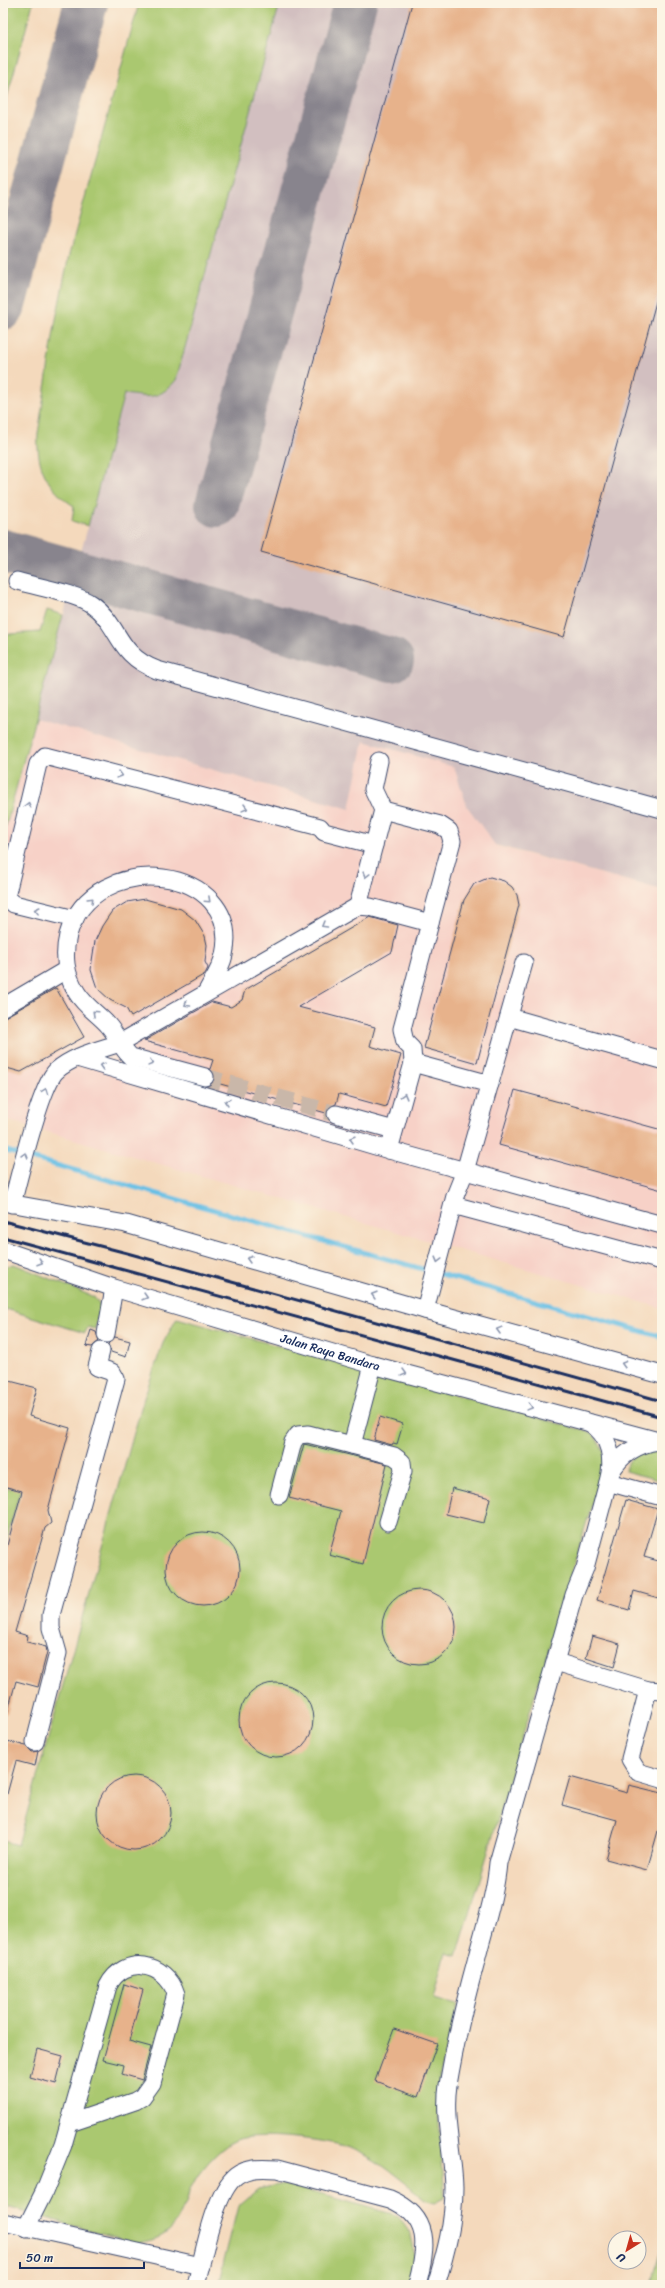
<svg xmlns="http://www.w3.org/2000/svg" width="665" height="2288" font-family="Sriracha,sans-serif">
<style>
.built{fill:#f7d1c7}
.industrial{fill:#d2bfc0}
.green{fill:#aac86f;stroke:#627c66}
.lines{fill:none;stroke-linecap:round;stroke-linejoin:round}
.stream{stroke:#68bfe5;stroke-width:5}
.taxiway{stroke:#88848d;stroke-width:44}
.building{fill:#e7b28b}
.minor-tunnel{stroke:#c9b7a9;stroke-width:17;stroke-dasharray:17 8;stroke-linecap:butt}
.minor-casing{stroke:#3c486c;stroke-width:19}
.minor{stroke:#fff;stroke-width:17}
.rail{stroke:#1b2f5e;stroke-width:3}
.oneway{stroke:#8d97ae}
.labels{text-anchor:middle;stroke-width:4;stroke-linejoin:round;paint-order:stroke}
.street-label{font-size:12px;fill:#1b2f5e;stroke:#fcf5e5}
</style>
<rect width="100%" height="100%" fill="#fcf5e5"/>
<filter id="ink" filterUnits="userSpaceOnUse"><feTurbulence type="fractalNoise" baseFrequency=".025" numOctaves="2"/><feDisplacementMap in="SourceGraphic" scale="8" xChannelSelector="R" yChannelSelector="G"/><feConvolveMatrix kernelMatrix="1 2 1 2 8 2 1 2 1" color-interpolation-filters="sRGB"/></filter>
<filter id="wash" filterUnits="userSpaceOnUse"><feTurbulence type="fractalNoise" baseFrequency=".012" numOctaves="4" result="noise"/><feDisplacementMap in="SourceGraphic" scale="16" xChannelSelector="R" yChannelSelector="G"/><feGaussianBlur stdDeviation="0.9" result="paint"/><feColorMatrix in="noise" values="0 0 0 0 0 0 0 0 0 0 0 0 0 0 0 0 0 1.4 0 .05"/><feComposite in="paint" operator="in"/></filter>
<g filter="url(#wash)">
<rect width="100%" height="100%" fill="#f4d9bc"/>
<path class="built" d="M35 719 350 809 364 741 454 767 467 806 496 846 662 890V1308L3 1119V837Z"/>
<path class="industrial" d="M232 3H662V890L495 845 467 806 454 767 364 741 350 809 35 719Z"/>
<path class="green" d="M3 3H33L3 112Z
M139 3H280L176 380C158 401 149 397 124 394L88 526 72 521 74 506C47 489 36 466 38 434L55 324 69 255Z
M47 610 63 615 3 837V637L10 634 40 632Z
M14 1264 94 1297 100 1306 95 1329 88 1327 85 1333 6 1309 3 1319V1267Z
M177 1318 593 1433 603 1450 604 1464 457 1956 446 1953 434 1998 458 2004 439 2076 437 2097 445 2198 435 2203 427 2201C405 2183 382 2162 355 2150 334 2140 258 2131 236 2140 223 2146 211 2159 202 2170 176 2202 190 2237 136 2243L3 2206V1841L18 1845 143 1401 163 1343Z
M22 1445 32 1448 3 1553V1487L10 1489Z
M645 1447 662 1451V1481L625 1471 629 1461Z
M283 2184 396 2215C420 2237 415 2256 407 2285H218L238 2206 258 2189Z
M662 2245V2285H652Z"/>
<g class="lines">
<path class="stream" d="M3 1150 662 1337"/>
<path class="taxiway" d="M3 308 86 3
M217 505 355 3
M3 551 392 660"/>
</g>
<g id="blocks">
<path class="building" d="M412 3H662V280L564 637 261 552Z
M490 877 504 881 512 887 517 895 519 905 477 1063 424 1048 464 900 474 884Z
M145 899 181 909 195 920 205 936 207 945 205 962 208 968 205 974 131 1017 126 1008 110 1000 97 988 91 970 92 961 95 941 102 926 112 911 127 902Z
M370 917 398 925 392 952 298 1007 375 1027 370 1046 401 1055 386 1107 339 1094 336 1104 329 1107 326 1113 213 1082 215 1075 210 1069 213 1060 144 1041 212 1002 231 1007 242 1000 245 990Z
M56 988 84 1037 21 1072 3 1067V1018Z
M515 1090 662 1130V1190L499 1145Z
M91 1330 96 1332 99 1341 92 1347 86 1346Z
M115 1337 130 1341 126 1357 111 1352 108 1344Z
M6 1380 37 1388 29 1416 70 1428 48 1510 51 1523 45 1528 15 1632 28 1636 27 1642 46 1647 47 1652 38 1687 16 1681 7 1714H3V1560L22 1491 3 1486V1391Z
M380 1417 403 1424 397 1444 393 1443 392 1445 374 1440Z
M304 1444 387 1464 363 1564 329 1555 341 1511 289 1498Z
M452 1488 490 1498 484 1523 446 1514Z
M626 1500 658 1509 644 1557 662 1562V1599L634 1591 629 1610 597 1600Z
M166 1569a37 37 0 1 1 74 0a37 37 0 1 1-74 0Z
M382 1627a37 37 0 1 1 74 0a37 37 0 1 1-74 0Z
M592 1636 620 1644 614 1667 586 1658Z
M239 1720a37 37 0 1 1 74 0a37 37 0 1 1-74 0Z
M3 1740 26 1746 32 1752 38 1751 35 1766 16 1761 7 1794 3 1793Z
M97 1813a37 37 0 1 1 74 0a37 37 0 1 1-74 0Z
M570 1777 627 1793 629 1785 662 1793V1832L658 1831 647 1870 606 1859 617 1820 562 1805Z
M124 1984 143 1990 129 2041 151 2047 142 2080 122 2074 124 2065 103 2060Z
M394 2029 437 2044 418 2097 375 2081Z
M37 2049 63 2056 56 2084 30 2077Z"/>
</g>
</g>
<g filter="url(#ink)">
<use href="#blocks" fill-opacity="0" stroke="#3c486c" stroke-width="1"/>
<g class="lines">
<path class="minor-tunnel" d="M205 1077 336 1114"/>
<defs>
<g id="minor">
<path d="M17 581C36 587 76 593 91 604 121 625 115 654 157 670L662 809"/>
<path d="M379 761 373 789 383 810"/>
<path d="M358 906 383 810 440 825 449 831 452 841 430 923"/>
<path d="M75 919 14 904 6 897 38 764 45 756 320 827 324 832 374 845"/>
<path d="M3 1007 66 970"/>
<path d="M509 1017 662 1060"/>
<path d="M77 1058 389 1150 662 1225"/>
<path d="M205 1077 131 1057C121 1048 117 1035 108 1025 98 1014 85 1006 77 993 65 974 63 956 68 935 93 846 244 865 224 955 221 969 212 981 206 993"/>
<path d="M336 1114 394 1130"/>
<path d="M389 1150 413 1063"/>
<path d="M3 1202 126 1224 425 1310 662 1375"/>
<path d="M12 1204C19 1178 40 1087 56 1071 72 1056 99 1050 120 1043L358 906 370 907 430 923 402 1029 405 1042 412 1049 413 1063 490 1084"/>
<path d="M453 1205 662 1261"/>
<path id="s1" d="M3 1250 114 1288 373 1365 662 1442"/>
<path d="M425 1310 455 1196 465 1171 524 963"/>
<path d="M106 1334 114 1288"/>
<path d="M590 1423C611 1436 614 1461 608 1482"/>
<path d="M352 1445 394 1456 402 1462 403 1471 388 1522"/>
<path d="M611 1472C621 1454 638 1444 658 1441"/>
<path d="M279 1495 293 1442 298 1435 308 1434 352 1445 373 1365"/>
<path d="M556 1662 648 1690 662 1691"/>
<path d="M648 1690 630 1759 638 1772 662 1779"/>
<path d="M35 1742 58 1653 51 1628V1615L116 1379 112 1372 97 1367 101 1351"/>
<path d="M3 2222 201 2266"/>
<path d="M26 2228 44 2192 63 2145 108 1986C124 1954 166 1962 176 1994L152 2083 142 2097 135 2101 70 2123"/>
<path d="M196 2285C203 2258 214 2193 236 2176 248 2167 263 2168 277 2169L390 2199C432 2217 427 2247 417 2285"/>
<path d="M436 2285C446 2252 454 2222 454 2187 453 2153 443 2118 448 2085 455 2043 465 2001 476 1961 484 1928 495 1897 498 1863L574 1595 585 1568 608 1482 662 1497"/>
</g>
</defs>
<use href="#minor" class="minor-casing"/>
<use href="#minor" class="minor"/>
<path class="rail" d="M3 1221 127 1253 662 1401
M3 1237 662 1417"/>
</g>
<defs><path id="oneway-chevron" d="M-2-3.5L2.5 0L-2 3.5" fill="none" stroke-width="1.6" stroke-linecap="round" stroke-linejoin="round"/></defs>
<g class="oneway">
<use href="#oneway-chevron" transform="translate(120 775) rotate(15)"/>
<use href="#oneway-chevron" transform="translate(28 805) rotate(-76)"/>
<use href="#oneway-chevron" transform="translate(245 808) rotate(15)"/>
<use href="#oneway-chevron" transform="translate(366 875) rotate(105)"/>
<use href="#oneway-chevron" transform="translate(91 900) rotate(-45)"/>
<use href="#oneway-chevron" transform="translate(208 900) rotate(43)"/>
<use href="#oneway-chevron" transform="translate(37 910) rotate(-166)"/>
<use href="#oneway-chevron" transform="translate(324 925) rotate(150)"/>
<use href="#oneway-chevron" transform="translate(187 1004) rotate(150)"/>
<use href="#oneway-chevron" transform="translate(95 1013) rotate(-137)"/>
<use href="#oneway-chevron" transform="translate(151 1063) rotate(15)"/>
<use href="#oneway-chevron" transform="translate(102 1066) rotate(-164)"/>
<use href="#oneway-chevron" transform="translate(45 1091) rotate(-69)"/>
<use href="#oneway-chevron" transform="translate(404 1096) rotate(-75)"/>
<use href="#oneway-chevron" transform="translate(227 1102) rotate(-164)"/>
<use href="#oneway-chevron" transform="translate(352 1139) rotate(-164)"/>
<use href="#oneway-chevron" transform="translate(25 1155) rotate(-74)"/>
<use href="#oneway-chevron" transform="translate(249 1259) rotate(-164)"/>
<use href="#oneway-chevron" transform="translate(438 1260) rotate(105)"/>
<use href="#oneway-chevron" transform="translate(40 1262) rotate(19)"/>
<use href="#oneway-chevron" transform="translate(374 1295) rotate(-164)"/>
<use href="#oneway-chevron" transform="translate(145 1297) rotate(16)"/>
<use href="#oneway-chevron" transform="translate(499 1330) rotate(-165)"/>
<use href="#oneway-chevron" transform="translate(624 1364) rotate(-165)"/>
<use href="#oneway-chevron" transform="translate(404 1373) rotate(15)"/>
<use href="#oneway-chevron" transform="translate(530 1407) rotate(15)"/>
</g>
</g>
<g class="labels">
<g class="street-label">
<text dy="4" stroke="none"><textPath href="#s1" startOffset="343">Jalan Raya Bandara</textPath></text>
</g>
</g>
<rect width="665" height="2288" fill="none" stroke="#fcf5e5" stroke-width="16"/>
<g transform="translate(627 2250) rotate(217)"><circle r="19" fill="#fcf5e5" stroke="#a2a6af"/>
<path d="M0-3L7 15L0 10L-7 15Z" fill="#c8321e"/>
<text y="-6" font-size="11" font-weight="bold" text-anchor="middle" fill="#1b2f5e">U</text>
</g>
<path d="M20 2262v6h124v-6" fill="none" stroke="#1b2f5e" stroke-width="2"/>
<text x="26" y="2262" font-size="12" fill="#1b2f5e" stroke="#fcf5e5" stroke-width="3" paint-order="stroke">50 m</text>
</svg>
